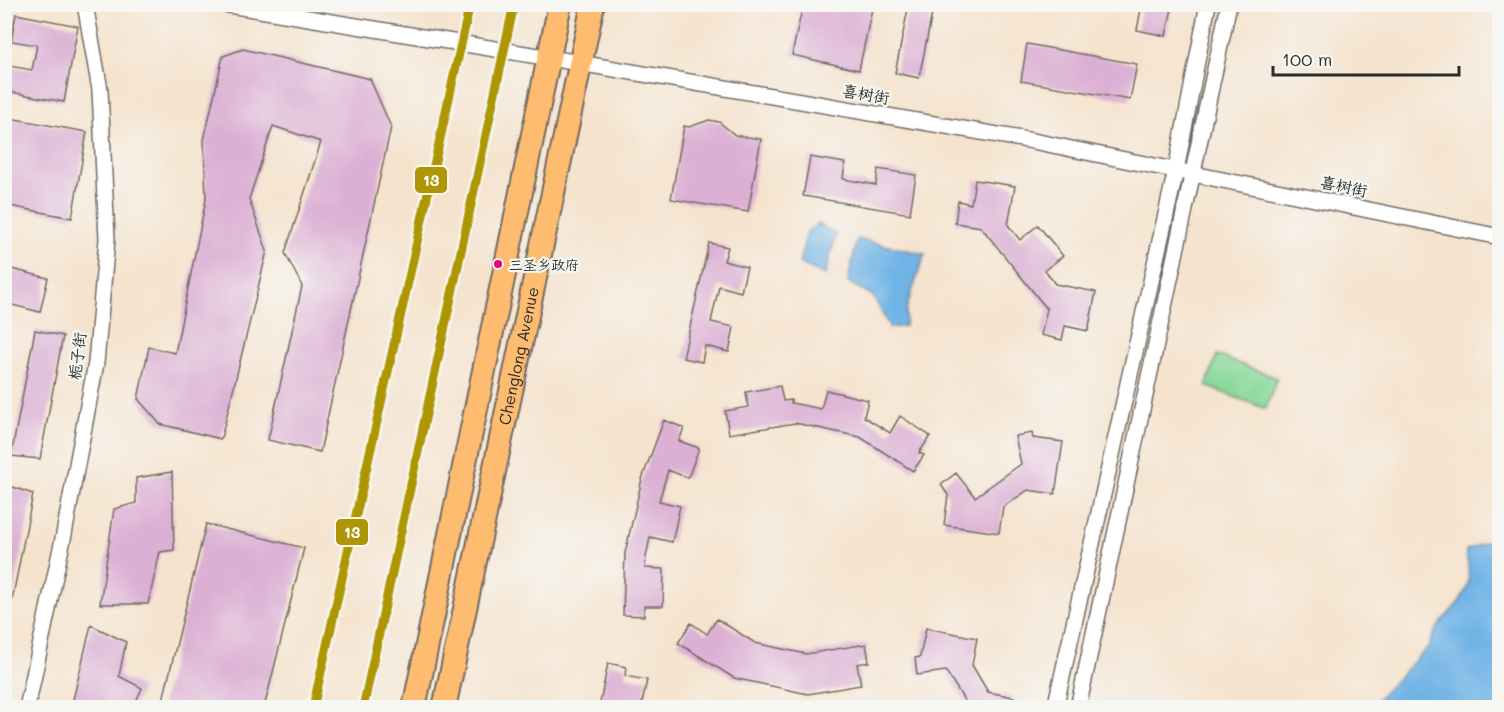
<svg xmlns="http://www.w3.org/2000/svg" width="1504" height="712" font-family="Mali,'LXGW WenKai TC',sans-serif">
<style>
.green{fill:#85d798;stroke:#588162;stroke-width:1.5}
.water{fill:#70b4e6;stroke:#4e7088;stroke-width:1.5}
.building{fill:#dcb0d4}
.lines{fill:none;stroke-linecap:round;stroke-linejoin:round}
.minor-casing{stroke:#726b64;stroke-width:18}
.highway-casing{stroke:#726b64;stroke-width:26}
.minor{stroke:#fff;stroke-width:15}
.highway{stroke:#febc70;stroke-width:22}
.metro-1-casing{stroke:#f6f6f2;stroke-width:14}
.metro-1{stroke:#ae9606;stroke-width:9}
.bus-dot{fill:#e5007d;stroke:#f6f6f2;stroke-width:2}
.labels{text-anchor:middle;stroke-width:4.5;stroke-linejoin:round;paint-order:stroke}
.bus-label{font-size:14px;fill:#2b2b2b;stroke:#f6f6f2;text-anchor:start}
.street-label{font-size:16px;fill:#2b2b2b;stroke:#f6f6f2}
.line-badge{stroke:#f6f6f2;stroke-width:2}
.badge-label{font-size:16px;text-anchor:middle;font-weight:bold;fill:#fff}
</style>
<rect width="100%" height="100%" fill="#f6f6f2"/>
<filter id="ink" filterUnits="userSpaceOnUse"><feTurbulence type="fractalNoise" baseFrequency=".0167" numOctaves="2"/><feDisplacementMap in="SourceGraphic" scale="12" xChannelSelector="R" yChannelSelector="G"/><feConvolveMatrix kernelMatrix="1 2 1 2 8 2 1 2 1" color-interpolation-filters="sRGB"/></filter>
<filter id="wash" filterUnits="userSpaceOnUse"><feTurbulence type="fractalNoise" baseFrequency=".008" numOctaves="4" result="noise"/><feDisplacementMap in="SourceGraphic" scale="24" xChannelSelector="R" yChannelSelector="G"/><feGaussianBlur stdDeviation="1.35" result="paint"/><feColorMatrix in="noise" values="0 0 0 0 0 0 0 0 0 0 0 0 0 0 0 0 0 1.4 0 .05"/><feComposite in="paint" operator="in"/></filter>
<g filter="url(#wash)">
<rect width="100%" height="100%" fill="#f5e3ce"/>
<path class="green" d="M1217 355 1277 378 1266 409 1206 386Z"/>
<path class="water" d="M818 224 836 234 825 275 799 263 807 232Z
M857 239 925 254 907 306 905 326 890 328 873 296 848 282Z
M1499 537V707H1370L1430 645C1435 620 1462 608 1468 584 1470 574 1467 561 1466 550Z"/>
<g id="blocks">
<path class="building" d="M803 4H873L859 70 792 55Z
M909 4H934L919 78 895 73Z
M1142 4H1173L1166 36 1137 30Z
M16 14 78 26 64 102 5 91 10 66 32 70 37 45 11 41Z
M1027 44 1137 64 1130 100 1021 81Z
M243 49 370 79 391 127 320 452 268 440 302 286 285 253 321 142 273 126 249 199 267 251 221 439 160 424 138 399 149 347 175 353 206 199 204 140 223 56Z
M4 117 87 132 72 218 4 205Z
M709 120 719 122 735 135 761 139 748 212 671 199 684 126 689 127Z
M810 157 845 163 843 179 876 185 878 169 916 175 910 214 803 196Z
M975 180 1015 186 1008 225 1020 240 1038 225 1063 256 1045 270 1055 284 1096 292 1088 331 1065 326 1062 340 1041 335 1047 309 981 227 955 223 958 201 971 204Z
M709 243 728 247 724 261 747 267 741 292 719 286 711 322 734 327 729 352 705 346 702 362 683 358Z
M4 267 48 278 40 312 4 303Z
M35 330 63 336 40 459 11 456Z
M780 386 783 401 791 400V403L821 409 826 390 868 400 864 417 890 433 900 416 930 436 919 453 924 455 913 471 860 437 795 423 729 434 725 411 748 407 746 392Z
M664 420 684 428 679 441 699 448 688 478 668 470 659 501 680 506 672 542 650 537 646 557 645 568 664 569 663 606H644V616L623 615 625 553 642 479Z
M1032 433 1033 438 1063 442 1055 494 1028 490 1003 507 999 533 944 525 948 495 941 485 956 473 975 497 1021 464 1015 436Z
M172 472 174 550 160 552 148 604H100L114 509 136 503V478Z
M4 484 33 494 9 616H4Z
M206 524 304 548 264 708H161Z
M717 619 755 643 806 654 866 644 869 662 857 664 861 685 808 694 734 678 678 643 691 623 707 634Z
M91 625 126 642 119 676 142 688 133 708H71Z
M926 628 977 638 972 665 988 692 1014 697 1011 708H969L946 671 917 675 915 658 920 657Z
M608 663 626 667 625 676 647 680 641 708H599Z"/>
</g>
</g>
<g filter="url(#ink)">
<use href="#blocks" fill-opacity="0" stroke="#726b64" stroke-width="1.5"/>
<g class="lines">
<defs>
<path id="minor" d="M223 4 550 58 1033 141 1500 237
M27 708 64 534 96 363 107 239 100 90 85 4
M1055 708 1176 170 1208 4
M1078 708 1229 4"/>
<g id="highway">
<path d="M414 708 560 4"/>
<path id="s1" d="M444 708 593 4"/>
</g>
</defs>
<use href="#minor" class="minor-casing"/>
<use href="#highway" class="highway-casing"/>
<use href="#minor" class="minor"/>
<use href="#highway" class="highway"/>
<defs>
<path id="metro-1" d="M313 708 470 4
M363 708 514 4"/>
</defs>
<use href="#metro-1" class="metro-1-casing"/>
<use href="#metro-1" class="metro-1"/>
</g>
</g>
<circle class="bus-dot" cx="498" cy="264" r="5"/>
<g class="labels">
<g class="bus-label">
<text x="509" y="270">三圣乡政府</text>
</g>
<g class="street-label">
<text transform="translate(866 94) rotate(10)" y="6">喜树街</text>
<text transform="translate(1344 186) rotate(12)" y="6">喜树街</text>
<text transform="translate(77 356) rotate(-83)" y="6">栀子街</text>
<text dy="6" stroke="none"><textPath href="#s1" startOffset="360">Chenglong Avenue</textPath></text>
</g>
</g>
<g class="line-badge">
<rect x="414" y="166" width="34" height="28" rx="6" fill="#ae9606"/>
<rect x="335" y="518" width="34" height="28" rx="6" fill="#ae9606"/>
</g>
<g class="badge-label">
<text x="431" y="186">13</text>
<text x="352" y="538">13</text>
</g>
<rect width="1504" height="712" fill="none" stroke="#f6f6f2" stroke-width="24"/>
<path d="M1273 66v9h186v-9" fill="none" stroke="#2b2b2b" stroke-width="3"/>
<text x="1282" y="66" font-size="18" fill="#2b2b2b" stroke="#f6f6f2" stroke-width="4.5" paint-order="stroke">100 m</text>
</svg>
